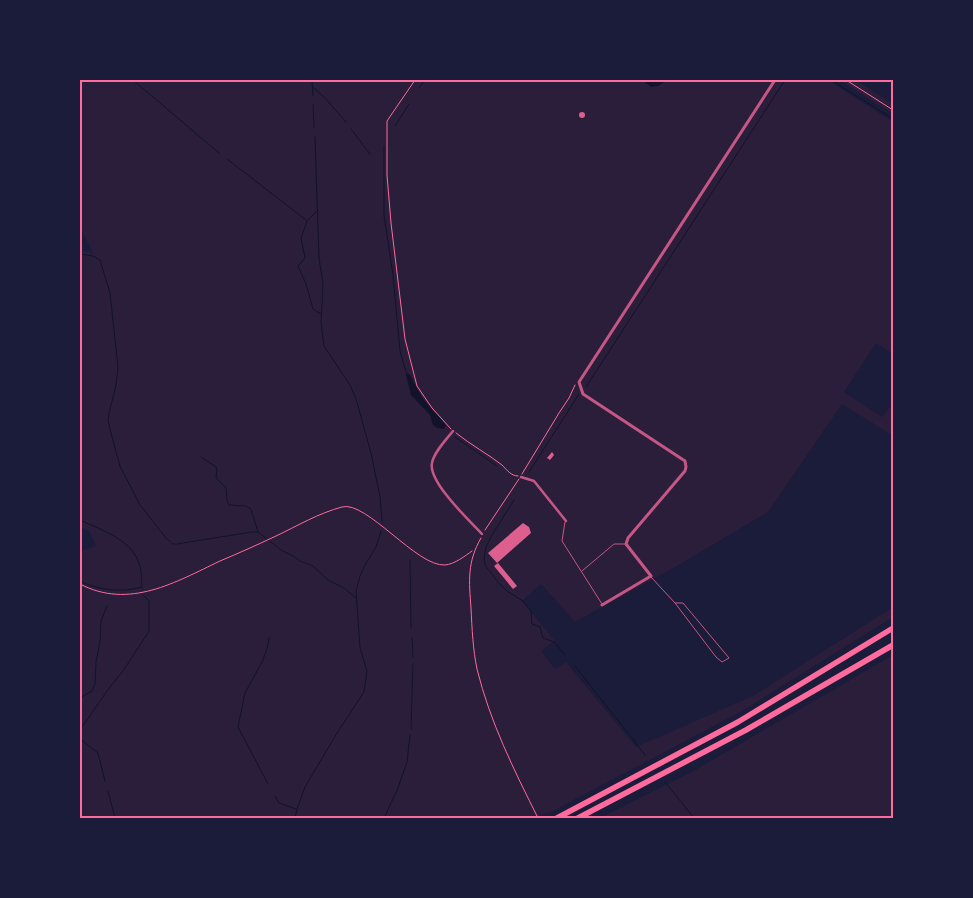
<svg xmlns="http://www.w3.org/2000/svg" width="973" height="898" font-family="Georgia,serif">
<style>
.green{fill:#2a1e3b}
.water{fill:#12122b}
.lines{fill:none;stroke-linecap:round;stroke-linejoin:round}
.stream{stroke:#12122b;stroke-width:1}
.building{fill:#dd5f8e}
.path{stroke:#ff6b9d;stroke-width:1}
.service{stroke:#c65784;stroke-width:1}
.pedestrian{stroke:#c65784;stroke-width:2.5}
.minor{stroke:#c65784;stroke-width:3}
.motorway{stroke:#ff6b9d;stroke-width:5.5}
.neatline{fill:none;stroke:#ff6b9d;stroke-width:2}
</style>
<rect width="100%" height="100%" fill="#1b1b3a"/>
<path class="green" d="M80 80H828L893 122V354L876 343 844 392 882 417 893 403V436L842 404 768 512 677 566 575 622 541 584 522 601 555 641 541 651 555 669 566 662 636 747 753 696 893 607V617L742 711 549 813 548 812 535 818H80V551L96 546 89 531 80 527V250L93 253 80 227Z
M839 80H856L893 104V114Z
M893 655V818H600L692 772Z"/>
<path class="water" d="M642 80H665L666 81 658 86 651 87Z
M406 372 410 375 423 399 446 425 444 429 437 428 433 425 430 415 411 395 406 375Z"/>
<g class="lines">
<path class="stream" d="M133 80 219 153
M312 80 313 96
M831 80 893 119
M312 86 325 98 346 122
M419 88 425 80
M313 105 314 128
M395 126 409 104
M351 129 370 154
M315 137 319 258 323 284 321 323 324 346 350 385 356 399 371 453 380 497 382 521
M384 146V215L393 275 400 351 406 372
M227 159 306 220
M317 211 307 221 301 238 305 258 298 266 306 284 313 309 321 314
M80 254 93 256 100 260 110 293 118 367 116 385 109 413 108 420 112 437 120 466 140 505 166 538 173 544H177L251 532H258L281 550 293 556 300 561 313 566 328 580 344 588 356 598
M586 387 785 80
M455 437 497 466
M201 457 216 467 217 470 216 478 226 488 227 501 229 505 246 506 251 509 258 532
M529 472 579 394
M514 500 492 535 486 547 484 558 485 565 498 582 507 591 523 601 531 611 532 624 540 627 543 638 554 642 565 655
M80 520C103 531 132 539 140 566 142 574 141 582 142 589
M410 560 411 628
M80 581C97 590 123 593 141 587
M412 638 413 657
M575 666 645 755
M80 700 83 696 92 691 95 684 96 662 100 642 101 621 107 606
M411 729 413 664
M80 730 107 691 125 668 149 631V601L143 595
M80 734 82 741
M80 739 98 753 105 781
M665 782 694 818
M268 784 238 727 245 693 262 662 267 649 269 638
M108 791 115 818
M275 796 279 803 296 809
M295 818 297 809 305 787 337 733 364 692 367 671 360 648 356 591 360 576 365 565 376 547 381 531
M384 818 398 788 407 762 410 735"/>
</g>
<path class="building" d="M579 115a3 3 0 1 1 6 0a3 3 0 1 1-6 0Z
M552 452 554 455 550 460 547 458Z
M523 523 529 527 531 533 497 563 488 553Z
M498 563 517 586 513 589 494 566Z"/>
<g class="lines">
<path class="path" d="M415 80 387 121V175L391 223 405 339 417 386 432 408 451 429
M846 80 893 110
M456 433C471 445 488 454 502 465 507 470 511 476 518 476
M522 474 559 413 569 398 575 385
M485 530 519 479
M481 538C467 562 469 581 471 608 472 629 473 650 477 669 490 722 514 770 538 818
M80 584C129 610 176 582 220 561 239 553 257 545 276 536 297 526 319 513 342 507 366 500 417 567 445 565 455 564 465 556 472 551"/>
<path class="service" d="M565 522 562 541 602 604
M582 571 614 544H626
M651 577 675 603H683L729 658 722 662 716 657 675 603"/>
<path class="pedestrian" d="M453 431C446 440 434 452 432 463 428 482 470 521 482 534
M521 477 534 481 566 521"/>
<path class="minor" d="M602 605 651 576 626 544 628 538 685 471 686 467 685 461 583 394 579 382 775 80"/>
<path class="motorway" d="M557 818 738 722 893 628
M578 818 746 730 893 645"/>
</g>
<rect width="973" height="898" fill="none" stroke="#1b1b3a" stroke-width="162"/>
<rect x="81" y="81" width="811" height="736" class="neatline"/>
</svg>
